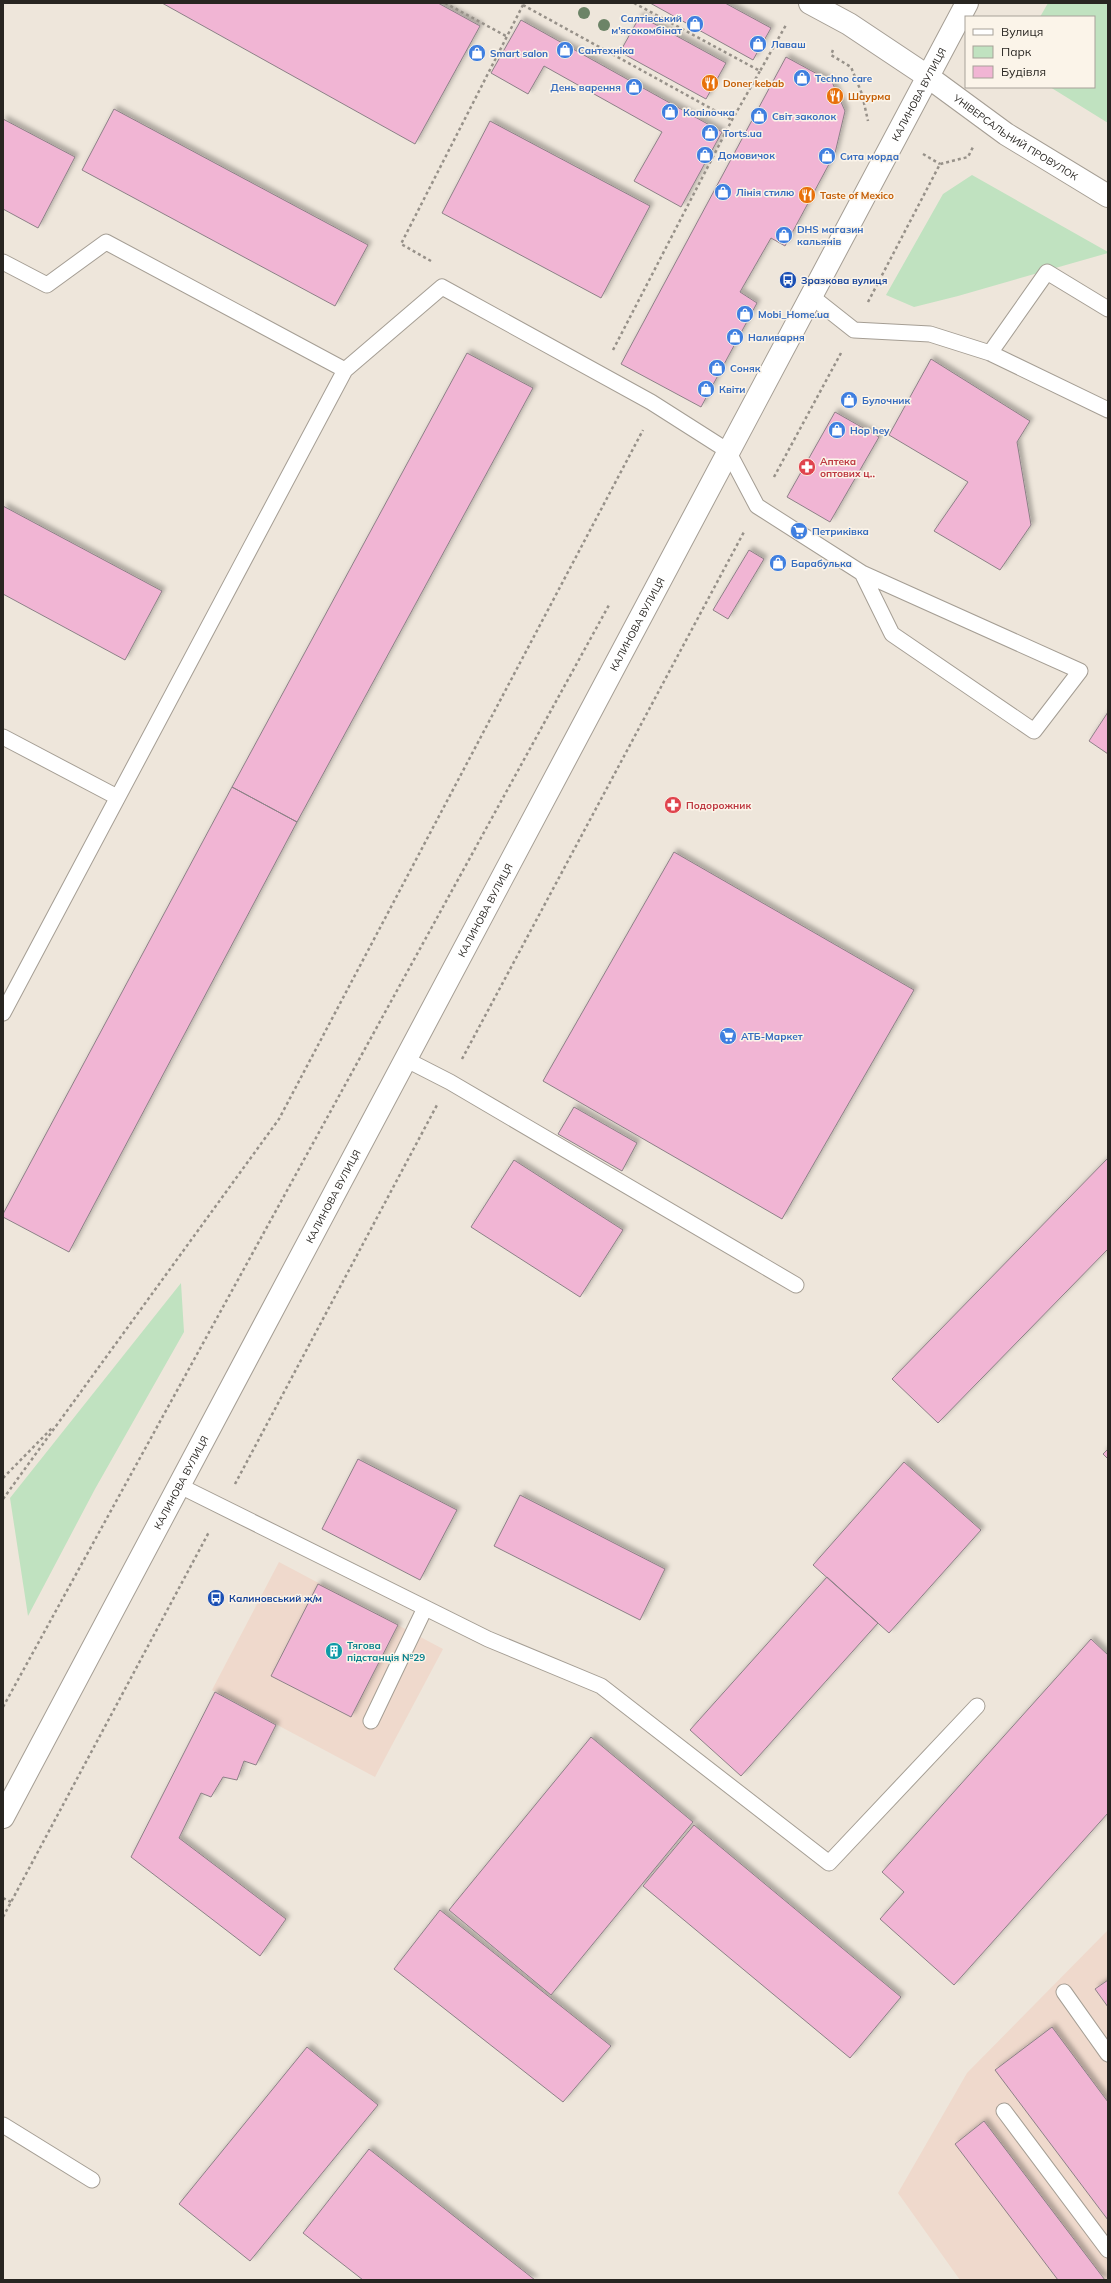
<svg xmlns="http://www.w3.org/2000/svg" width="1111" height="2283" font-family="Mulish,sans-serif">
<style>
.industrial{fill:#efd9cc}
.green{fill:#c0e2c0}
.building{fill:#f1b5d4;stroke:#8d8187;filter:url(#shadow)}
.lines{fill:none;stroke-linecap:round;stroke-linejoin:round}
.lane-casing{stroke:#a59e94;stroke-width:17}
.street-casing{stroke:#a59e94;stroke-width:24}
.secondary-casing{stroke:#a59e94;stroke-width:24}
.path{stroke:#979189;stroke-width:2.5;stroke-dasharray:3 3;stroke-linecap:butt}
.lane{stroke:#fff;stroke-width:15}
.street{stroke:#fff;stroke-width:22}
.secondary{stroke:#fff;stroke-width:22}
.tree{fill:#6c8467}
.labels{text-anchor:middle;stroke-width:3;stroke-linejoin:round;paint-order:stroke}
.shop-label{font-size:10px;font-weight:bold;fill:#366cbe;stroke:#fbf4e9;text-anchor:start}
.food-label{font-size:10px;font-weight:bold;fill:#c56008;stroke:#fbf4e9;text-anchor:start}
.street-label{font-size:10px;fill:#282521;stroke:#fbf4e9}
.transit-label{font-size:10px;font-weight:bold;fill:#164399;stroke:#fbf4e9;text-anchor:start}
.health-label{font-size:10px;font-weight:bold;fill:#be3a42;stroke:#fbf4e9;text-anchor:start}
.culture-label{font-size:10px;font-weight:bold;fill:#0d838f;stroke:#fbf4e9;text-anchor:start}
</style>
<defs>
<filter id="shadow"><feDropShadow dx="3.5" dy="-3.5" stdDeviation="2" flood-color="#0004"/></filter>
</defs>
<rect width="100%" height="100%" fill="#eee6db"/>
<path class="industrial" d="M279 1562 443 1649 375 1777 212 1690Z
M1108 1930V2280H960L898 2193 967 2073Z"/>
<path class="green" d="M1048 3H1108V123L1050 87H1094V17H1040Z
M972 175 1108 252V253L958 296 914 307 886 295 943 194Z
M181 1283 184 1332 95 1489 28 1616 10 1498Z"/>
<path class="building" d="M162 3H438L480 26 415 144Z
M650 3H725L771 28 753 60Z
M640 16 726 63 706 99 620 52Z
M521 20 722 132 681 207 634 181 662 132 544 66 528 94 491 73Z
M786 57 832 82 845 111 835 153 785 246 771 238 740 292 757 303 701 407 621 364Z
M114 109 368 245 335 306 82 170Z
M3 119 75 157 38 228 3 209Z
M490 121 650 206 601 298 442 213Z
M467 353 533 388 297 822 232 787Z
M931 359 1030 421 1017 442 1031 525 1000 570 934 531 968 482 889 435Z
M835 412 879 437 830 522 787 497Z
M3 506 162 591 125 660 3 594Z
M749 550 764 559 728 619 713 610Z
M1108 712V754L1089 741Z
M232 787 297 822 69 1252 3 1217V1214Z
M674 852 914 990 782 1219 543 1081Z
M574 1107 637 1143 622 1171 558 1134Z
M1108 1158V1249L938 1423 892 1379Z
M514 1160 623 1230 580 1297 471 1227Z
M1108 1449V1459L1103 1454Z
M358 1459 457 1510 420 1580 322 1529Z
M904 1462 981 1530 889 1633 813 1565Z
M520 1495 665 1569 640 1620 494 1546Z
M827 1577 878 1623 741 1776 690 1730Z
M318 1584 398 1625 351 1717 271 1676Z
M1091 1639 1108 1655V1813L954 1985 880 1919 904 1892 882 1872Z
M215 1692 276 1725 256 1765 244 1761 237 1780 223 1777 211 1797 201 1793 179 1838 286 1919 260 1956 131 1857Z
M591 1737 693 1822 551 1995 449 1910Z
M694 1825 901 1997 850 2058 643 1886Z
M440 1910 611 2046 563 2102 394 1969Z
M1108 1980V2007L1095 1989Z
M1052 2027 1108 2102V2220L995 2070Z
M307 2047 378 2105 250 2261 179 2204Z
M984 2121 1105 2280H1058L955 2144Z
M369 2149 535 2280H363L303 2233Z"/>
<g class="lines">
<defs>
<path id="lane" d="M3 262 47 285 106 242 345 370 442 287 651 402 728 451 757 506 862 573 892 634 1034 731 1080 671 862 573
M811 296 854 330 930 334 990 353 1108 410
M990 353 1047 272 1108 309
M3 737 117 797
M3 1013 345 370
M405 1059 450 1082 796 1285
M178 1485 488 1639 601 1686 829 1863 977 1706
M371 1721 425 1608
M1064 1992 1108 2054
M1004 2111 1108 2250
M3 2125 92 2180"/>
<g id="street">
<path id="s1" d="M927 76 1006 134 1108 196"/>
</g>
<g id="secondary">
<path d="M810 3 849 24 927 76"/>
<path id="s2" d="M3 1817 967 3"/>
</g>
</defs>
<use href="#lane" class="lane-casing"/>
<use href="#street" class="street-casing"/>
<use href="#secondary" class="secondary-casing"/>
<path class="path" d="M445 3 506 36
M634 3 760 71 786 25
M523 5 732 120
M833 50 831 55 851 67 862 94 868 121
M923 154 940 164
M431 261 401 244 524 3
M868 302 940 164 968 157 973 147
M613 350 732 120 760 71
M774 477 841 353
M462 1059 745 530
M3 1478 53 1427
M235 1484 437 1105
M3 1499 279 1119 643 430
M3 1707 609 605
M3 1898 11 1902
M3 1917 209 1532"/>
<use href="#lane" class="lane"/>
<use href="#street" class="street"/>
<use href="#secondary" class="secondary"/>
</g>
<g class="tree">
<circle cx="584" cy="13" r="6"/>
<circle cx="604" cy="25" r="6"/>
</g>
<defs>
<symbol id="shop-disc" viewBox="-11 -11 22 22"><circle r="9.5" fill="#3f7fe0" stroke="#fbf4e9"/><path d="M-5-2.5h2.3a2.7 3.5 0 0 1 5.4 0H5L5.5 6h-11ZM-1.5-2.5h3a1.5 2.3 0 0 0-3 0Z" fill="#fff"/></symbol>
<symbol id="restaurant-disc" viewBox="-11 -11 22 22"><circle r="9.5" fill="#e8710a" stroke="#fbf4e9"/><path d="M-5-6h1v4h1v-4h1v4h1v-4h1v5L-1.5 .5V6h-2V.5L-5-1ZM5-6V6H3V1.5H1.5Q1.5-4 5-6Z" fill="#fff"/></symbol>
<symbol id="bus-disc" viewBox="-11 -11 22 22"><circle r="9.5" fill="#1a4fb4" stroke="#fbf4e9"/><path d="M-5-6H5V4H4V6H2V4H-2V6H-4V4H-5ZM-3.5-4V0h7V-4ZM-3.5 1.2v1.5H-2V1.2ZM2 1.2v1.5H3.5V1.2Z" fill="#fff"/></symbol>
<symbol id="pharmacy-disc" viewBox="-11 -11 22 22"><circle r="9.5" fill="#e0444e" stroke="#fbf4e9"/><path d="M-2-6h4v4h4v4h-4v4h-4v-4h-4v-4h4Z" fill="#fff"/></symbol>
<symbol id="supermarket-disc" viewBox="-11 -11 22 22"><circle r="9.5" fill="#3f7fe0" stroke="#fbf4e9"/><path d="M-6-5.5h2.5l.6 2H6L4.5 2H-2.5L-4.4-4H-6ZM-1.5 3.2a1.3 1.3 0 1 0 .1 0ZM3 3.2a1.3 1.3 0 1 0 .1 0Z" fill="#fff"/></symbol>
<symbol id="building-disc" viewBox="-11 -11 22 22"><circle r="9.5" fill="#0f9aa8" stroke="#fbf4e9"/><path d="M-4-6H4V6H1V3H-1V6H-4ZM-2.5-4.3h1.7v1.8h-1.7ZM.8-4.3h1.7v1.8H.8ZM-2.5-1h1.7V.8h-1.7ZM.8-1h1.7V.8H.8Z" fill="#fff"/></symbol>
</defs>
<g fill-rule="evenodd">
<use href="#shop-disc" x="685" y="14" width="20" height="20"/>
<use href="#shop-disc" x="748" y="34" width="20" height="20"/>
<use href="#shop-disc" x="555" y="40" width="20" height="20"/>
<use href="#shop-disc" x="467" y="43" width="20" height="20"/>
<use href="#shop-disc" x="792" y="68" width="20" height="20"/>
<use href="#restaurant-disc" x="700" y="73" width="20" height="20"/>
<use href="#shop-disc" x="624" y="77" width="20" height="20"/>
<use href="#restaurant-disc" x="825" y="86" width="20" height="20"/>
<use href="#shop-disc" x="660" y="102" width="20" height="20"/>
<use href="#shop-disc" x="749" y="106" width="20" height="20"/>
<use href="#shop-disc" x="700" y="123" width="20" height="20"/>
<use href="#shop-disc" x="695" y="145" width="20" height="20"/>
<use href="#shop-disc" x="817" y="146" width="20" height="20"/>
<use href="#shop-disc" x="713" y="182" width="20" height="20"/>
<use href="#restaurant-disc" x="797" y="185" width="20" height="20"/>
<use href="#shop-disc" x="774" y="225" width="20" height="20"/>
<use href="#bus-disc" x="778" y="270" width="20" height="20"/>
<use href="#shop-disc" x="735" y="304" width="20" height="20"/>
<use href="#shop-disc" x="725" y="327" width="20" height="20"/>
<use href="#shop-disc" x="707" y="358" width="20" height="20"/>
<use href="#shop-disc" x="696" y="379" width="20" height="20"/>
<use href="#shop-disc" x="839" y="390" width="20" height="20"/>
<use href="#shop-disc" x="827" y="420" width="20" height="20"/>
<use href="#pharmacy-disc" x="797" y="457" width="20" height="20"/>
<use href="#supermarket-disc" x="789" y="521" width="20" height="20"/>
<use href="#shop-disc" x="768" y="553" width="20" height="20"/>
<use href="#pharmacy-disc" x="663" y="795" width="20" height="20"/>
<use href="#supermarket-disc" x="718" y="1026" width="20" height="20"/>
<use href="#bus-disc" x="206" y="1588" width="20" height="20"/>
<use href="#building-disc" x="324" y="1641" width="20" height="20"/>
</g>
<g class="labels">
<g class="shop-label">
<text x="682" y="22" text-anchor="end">Салтівський<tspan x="682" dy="12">м'ясокомбінат</tspan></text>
<text x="771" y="48">Лаваш</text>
<text x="578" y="54">Сантехніка</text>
<text x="490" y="57">Smart salon</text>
<text x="815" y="82">Techno care</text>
<text x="621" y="91" text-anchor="end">День варення</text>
<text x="683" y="116">Копілочка</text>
<text x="772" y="120">Світ заколок</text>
<text x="723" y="137">Torts.ua</text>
<text x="718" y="159">Домовичок</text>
<text x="840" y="160">Сита морда</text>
<text x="736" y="196">Лінія стилю</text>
<text x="797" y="233">DHS магазин<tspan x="797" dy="12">кальянів</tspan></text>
<text x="758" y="318">Mobi_Home.ua</text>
<text x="748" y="341">Наливарня</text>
<text x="730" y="372">Соняк</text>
<text x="719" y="393">Квіти</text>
<text x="862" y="404">Булочник</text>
<text x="850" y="434">Hop hey</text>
<text x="812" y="535">Петриківка</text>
<text x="791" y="567">Барабулька</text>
<text x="741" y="1040">АТБ-Маркет</text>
</g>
<g class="food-label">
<text x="723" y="87">Doner kebab</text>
<text x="848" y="100">Шаурма</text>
<text x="820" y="199">Taste of Mexico</text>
</g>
<g class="street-label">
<text dy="4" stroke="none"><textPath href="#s2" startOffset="1951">КАЛИНОВА ВУЛИЦЯ</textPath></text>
<text dy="4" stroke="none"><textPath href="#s1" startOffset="108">УНІВЕРСАЛЬНИЙ ПРОВУЛОК</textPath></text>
<text dy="4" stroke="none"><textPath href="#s2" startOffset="1351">КАЛИНОВА ВУЛИЦЯ</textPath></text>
<text dy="4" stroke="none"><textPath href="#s2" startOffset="1027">КАЛИНОВА ВУЛИЦЯ</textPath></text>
<text dy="4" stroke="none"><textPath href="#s2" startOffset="703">КАЛИНОВА ВУЛИЦЯ</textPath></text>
<text dy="4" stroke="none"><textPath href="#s2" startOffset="379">КАЛИНОВА ВУЛИЦЯ</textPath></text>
</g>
<g class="transit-label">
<text x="801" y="284">Зразкова вулиця</text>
<text x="229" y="1602">Калиновський ж/м</text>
</g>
<g class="health-label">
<text x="820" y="465">Аптека<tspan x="820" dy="12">оптових ц‥</tspan></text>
<text x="686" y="809">Подорожник</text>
</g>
<g class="culture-label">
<text x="347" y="1649">Тягова<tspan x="347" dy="12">пiдстанцiя №29</tspan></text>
</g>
</g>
<rect width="1111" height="2283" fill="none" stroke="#282521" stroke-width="8"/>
<rect x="965" y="16" width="130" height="72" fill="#fbf4e9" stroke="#a7a199"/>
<rect x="973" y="29" width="20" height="6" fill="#ffffff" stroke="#a7a199"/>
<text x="1001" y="36" font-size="12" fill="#282521">Вулиця</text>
<rect x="973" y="46" width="20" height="12" fill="#c0e2c0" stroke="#a7a199"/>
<text x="1001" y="56" font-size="12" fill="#282521">Парк</text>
<rect x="973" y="66" width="20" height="12" fill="#f1b5d4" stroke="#a7a199"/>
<text x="1001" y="76" font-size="12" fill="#282521">Будівля</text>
</svg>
